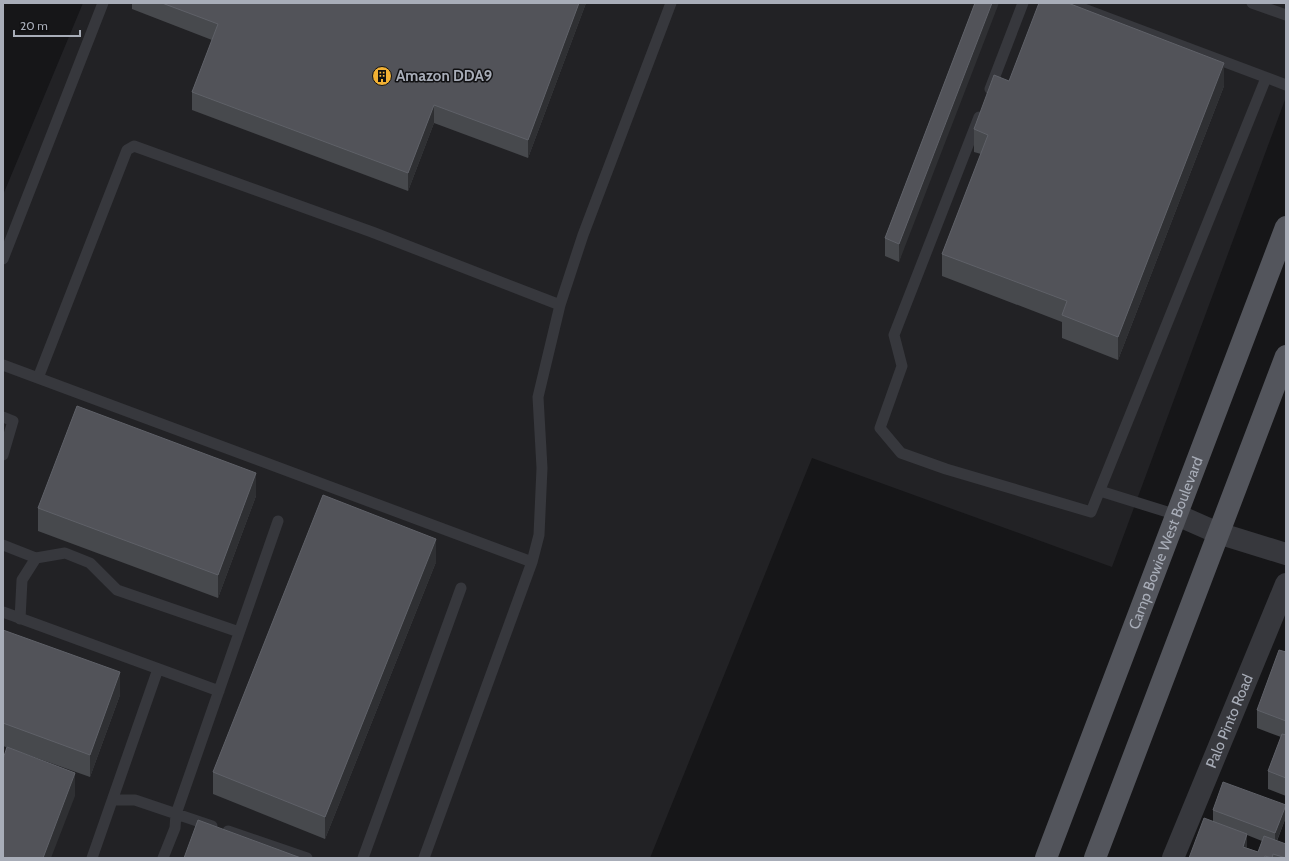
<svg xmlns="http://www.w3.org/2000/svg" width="1289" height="861" font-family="Cabin,sans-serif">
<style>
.built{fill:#222225}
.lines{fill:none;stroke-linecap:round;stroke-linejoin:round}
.lane{stroke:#37383d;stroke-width:11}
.street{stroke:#37383d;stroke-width:22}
.primary{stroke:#53555c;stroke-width:22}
.wall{fill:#47494d;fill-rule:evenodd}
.shaded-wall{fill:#2f3033}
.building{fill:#525359;stroke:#5f6168}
.labels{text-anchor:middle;stroke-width:3;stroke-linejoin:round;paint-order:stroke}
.poi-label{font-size:15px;font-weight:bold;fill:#a8adb8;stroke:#111113;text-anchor:start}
.street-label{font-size:15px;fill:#a8adb8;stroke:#111113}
</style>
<rect width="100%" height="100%" fill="#161618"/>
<path class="built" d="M83 3H1286V97L1112 567 812 458 650 858H3V195Z"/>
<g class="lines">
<path class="lane" d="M1068 3 1286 85
M1252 3 1286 15
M990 89 1023 3
M979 117 894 335 902 366 880 428 901 453 946 469 1091 512 1266 78
M3 259 103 3
M3 365 532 562
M38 378 127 150 134 146 372 232 560 305
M3 417 13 421 3 455
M1100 491 1177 515
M3 545 36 558
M3 612 219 691
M20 619 22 580 36 558 65 553 90 563 117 590 239 632
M113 800H135L212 826
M228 831 307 858
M92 858 158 669
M163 858 175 828 176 814 278 521
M363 858 461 588
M424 858 532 562 539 535 542 468 538 397 560 305 583 235 671 3"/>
<g class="street">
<path d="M1177 515 1218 533 1286 554"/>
<path id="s1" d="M1173 858 1286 584"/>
</g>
<g class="primary">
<path id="s2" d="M1046 858 1286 227"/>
<path d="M1095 858 1286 356"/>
</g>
</g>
<path class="wall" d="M132 3H586L528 158 434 123 408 191 192 110V92L212 40 132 9Z
M975 3 899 262 885 256V238Z
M1009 81 1224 86 1118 360 1062 338V322L942 276V254L981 154 974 152V129Z
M256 496 218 598 38 531V508Z
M436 562 325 839 213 794V772Z
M3 630 120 695 90 777 3 746Z
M1286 652V796L1268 789V771L1281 737 1257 728V710Z
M1213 810 1286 817 1277 841 1286 858H1189L1213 821ZM1247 835 1262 841 1258 852 1247 848Z"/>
<path class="shaded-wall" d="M579 3H586L528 158V140Z
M992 3H999L899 262V244Z
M1224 63V86L1118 360V337Z
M434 105V123L408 191V173Z
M256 473V496L218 598V575Z
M436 539V562L325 839V817Z
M120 672V695L90 777V755Z
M75 773V796L51 858H43Z
M1286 805V817L1275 845V833Z
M1247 834V857L1243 847Z"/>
<path class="building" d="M162 3H579L528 140 434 105 408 173 192 92 218 24Z
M975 3H992L899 244 885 238Z
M1039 3H1068L1224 63 1118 337 1062 315 1067 301 942 254 988 135 974 129 994 75 1009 81Z
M77 406 256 473 218 575 38 508Z
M323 495 436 539 325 817 213 772Z
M3 630 120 672 90 755 3 723Z
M1279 650 1286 652V721L1257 710Z
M1282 734 1286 735V778L1268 771Z
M7 747 75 773 43 858H3V759Z
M1223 782 1286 805 1275 833 1213 810Z
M1204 818 1247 834 1243 847 1258 852 1264 836 1286 844V858L1273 854 1272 858 1265 856 1264 858H1189Z
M198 820 301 858H184Z"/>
<defs>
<symbol id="building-disc" viewBox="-11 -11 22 22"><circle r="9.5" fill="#f2b134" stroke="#111113"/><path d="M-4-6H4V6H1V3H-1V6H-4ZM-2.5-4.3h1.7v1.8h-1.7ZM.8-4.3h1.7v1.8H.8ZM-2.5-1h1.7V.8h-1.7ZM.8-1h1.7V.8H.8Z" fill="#111"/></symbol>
</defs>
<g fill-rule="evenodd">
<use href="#building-disc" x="371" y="65" width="22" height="22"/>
</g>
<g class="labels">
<g class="poi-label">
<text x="396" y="81">Amazon DDA9</text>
</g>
<g class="street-label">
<text dy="5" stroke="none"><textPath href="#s2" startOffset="337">Camp Bowie West Boulevard</textPath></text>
<text dy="5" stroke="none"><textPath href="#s1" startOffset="148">Palo Pinto Road</textPath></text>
</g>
</g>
<rect width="1289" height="861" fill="none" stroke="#a8adb8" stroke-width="8"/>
<path d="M14 30v6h66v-6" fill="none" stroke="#a8adb8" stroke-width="2"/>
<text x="20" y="30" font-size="12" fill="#a8adb8" stroke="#111113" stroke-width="3" paint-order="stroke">20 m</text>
</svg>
